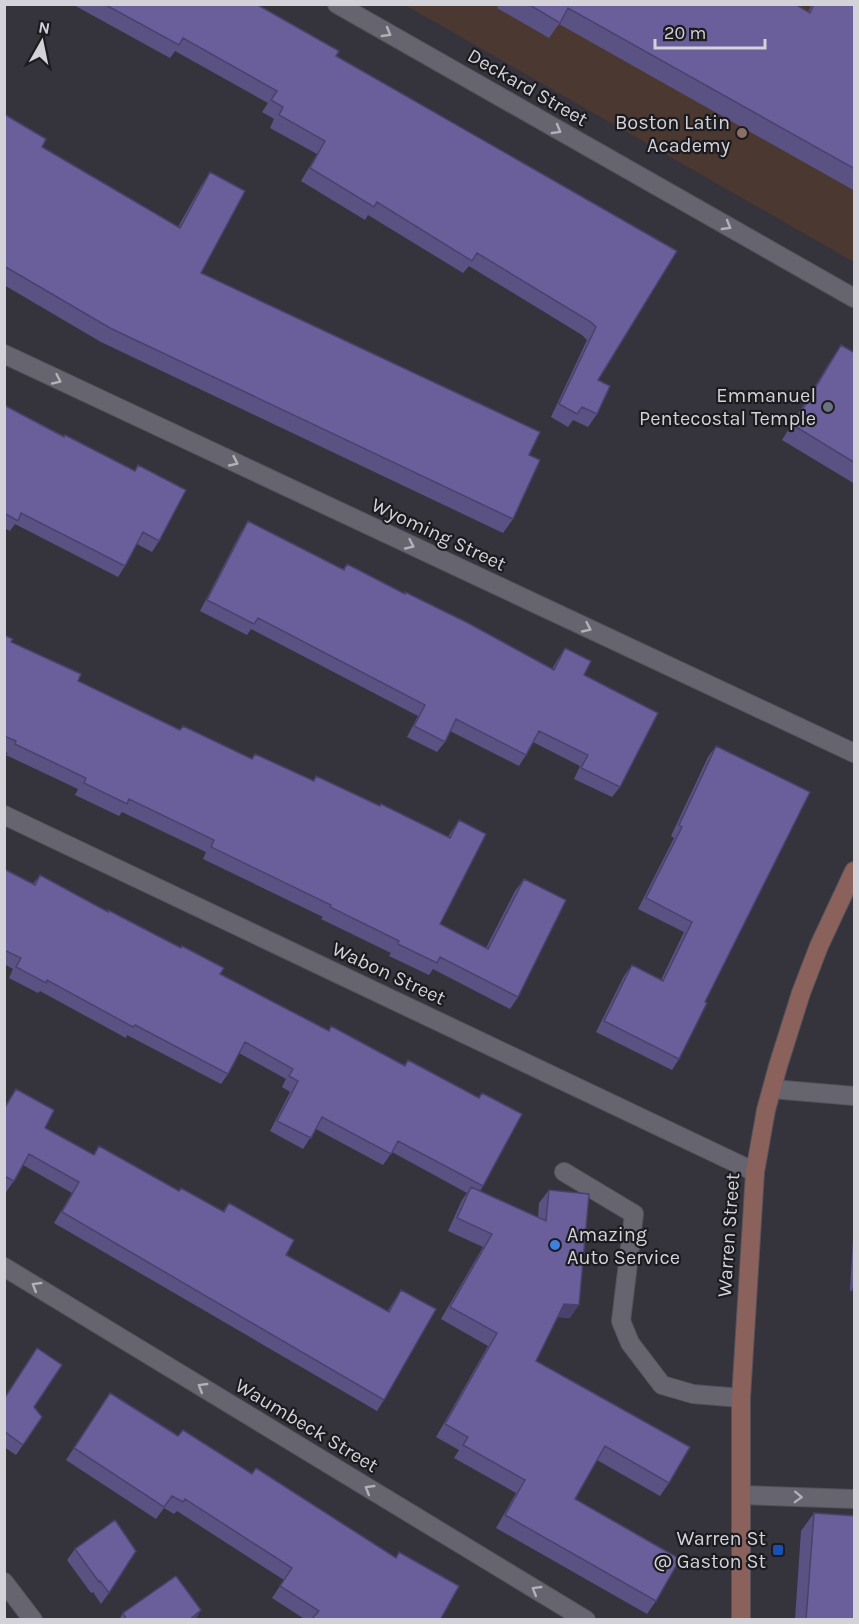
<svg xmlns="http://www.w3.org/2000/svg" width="859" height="1624" font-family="Karla,sans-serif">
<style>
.education{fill:#4b3830}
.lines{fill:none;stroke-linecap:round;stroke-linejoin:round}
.service-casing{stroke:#54525a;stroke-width:20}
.minor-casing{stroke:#54525a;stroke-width:20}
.secondary-casing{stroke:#54525a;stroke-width:20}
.service{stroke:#66646f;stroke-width:18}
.minor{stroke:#66646f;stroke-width:18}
.secondary{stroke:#8b615b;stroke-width:18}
.wall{fill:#5b5284}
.shaded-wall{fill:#4a426c}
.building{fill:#6a5f9a;stroke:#4a426c;stroke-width:1.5}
.oneway{stroke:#b2b1b8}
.education-dot{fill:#8d6e63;stroke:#1c1c20;stroke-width:2}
.worship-dot{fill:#6b7280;stroke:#1c1c20;stroke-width:2}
.shop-dot{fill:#3f7fe0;stroke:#1c1c20;stroke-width:2}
.transit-dot{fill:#1a4fb4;stroke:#1c1c20;stroke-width:2}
.labels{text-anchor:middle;stroke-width:4.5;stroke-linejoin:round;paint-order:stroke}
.street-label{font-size:20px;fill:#d3d2d8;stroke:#1c1c20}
.poi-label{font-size:20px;fill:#d3d2d8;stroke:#1c1c20;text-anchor:end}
</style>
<rect width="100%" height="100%" fill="#35343d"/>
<path class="education" d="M405 5H854V262Z"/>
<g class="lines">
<defs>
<path id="service" d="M564 1172 634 1214 621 1321 630 1343 662 1385 693 1394 741 1398"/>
<path id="minor" d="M337 4 854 298
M4 354 854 753
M4 815 755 1172
M772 1089 854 1096
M4 1267 586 1620
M741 1495 854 1499
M4 1582 33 1620"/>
<path id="secondary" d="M741 1620V1398L755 1172 766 1110 778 1066 801 993 819 946 854 871"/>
</defs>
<use href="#service" class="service-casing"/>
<use href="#minor" class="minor-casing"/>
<use href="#secondary" class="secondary-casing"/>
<use href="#service" class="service"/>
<use href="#minor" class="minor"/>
<use href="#secondary" class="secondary"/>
</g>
<path class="wall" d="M72 4H256L336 56 677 251 598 380 597 414 588 427 573 420 568 427 551 417 587 340 582 335 469 266 463 273 368 215 365 220 301 181 317 154 270 128 274 119 262 112 268 103 175 51 170 58Z
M499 4H795L808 12 812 4H855V191L559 24 549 38 497 8Z
M4 114 42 147 178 227 201 186 210 172 201 273 529 455 513 519 503 533 101 342 4 285Z
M841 345 855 353V484L782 440 831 360Z
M4 405 64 436 135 471 138 465 159 541 152 552 137 544 125 566 118 577 15 524 10 531 4 528Z
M248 521 343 569 347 564 552 669 558 659 565 648 584 675 620 787 612 797 574 779 580 766 533 742 526 755 519 766 450 731 445 742 437 752 407 737 418 716 251 629 247 635 200 611 241 532Z
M4 635 11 642 78 681 180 730 183 726 251 759 255 754 313 781 316 776 448 837 459 820 440 924 486 948 515 891 524 879 518 997 510 1009 433 969 429 975 389 956 391 953 321 919 323 917 203 859 206 852 122 812 119 816 75 795 78 789 6 755 8 753 4 752Z
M716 746 705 1002 679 1059 672 1070 596 1032 624 976 632 965 661 980 684 932 638 909 674 838 671 836 708 757Z
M4 869 33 884 40 875 220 974 328 1031 331 1026 404 1065 408 1060 478 1098 482 1093 483 1186 480 1191 538 1218 539 1203 549 1190 570 1318 558 1317 536 1361 669 1483 660 1496 597 1460 575 1499 656 1601 647 1614 496 1528 516 1493 454 1458 459 1450 436 1437 488 1346 441 1319 483 1247 448 1231 462 1200 467 1193 392 1152 383 1165 316 1129 303 1149 270 1131 290 1092 282 1087 286 1079 239 1053 228 1074 221 1084 127 1035 126 1038 40 991 38 993 9 978 13 969 4 964Z
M16 1089 45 1128 93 1155 99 1146 179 1191 223 1211 229 1203 286 1255 387 1312 401 1290 384 1400 377 1411 54 1223 72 1193 23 1165 14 1181 6 1192 4 1191V1107Z
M855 1204V1291H850Z
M110 1393 178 1436 252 1474 396 1558 399 1552 440 1620H306L272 1598 284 1580 177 1511 174 1514 164 1508 156 1519 66 1460Z
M4 1398 42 1417 16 1455 4 1447Z
M814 1513 855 1620H795L801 1531Z
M115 1520 109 1593 101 1604 93 1592 91 1593 67 1560 75 1549Z
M201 1610 195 1620H119L123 1613Z"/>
<path class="shaded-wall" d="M855 1285V1291H850Z
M564 1304 579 1305 570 1318 555 1316Z
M201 1610 195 1620H189Z"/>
<path class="building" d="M104 4H256L339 51 336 56 677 251 598 380 610 386 597 414 582 407 577 414 559 404 596 327 591 322 477 253 472 261 377 202 374 207 310 168 325 141 279 115 283 107 271 100 277 91 183 38 179 45Z
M528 4H795L810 13 814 4H855V169L568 8 560 23Z
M4 114 46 139 42 147 180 228 210 172 245 191 201 273 540 432 529 455 540 460 513 519 110 328 4 266Z
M841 345 855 353V463L793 425Z
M4 405 64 437 65 435 135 471 138 465 186 490 159 541 143 532 125 566 21 513 18 521 4 513Z
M248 521 344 570 347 564 405 594V592L468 623 554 670 565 648 591 661 584 675 658 713 620 787 581 768 588 755 539 731 526 755 456 719 445 742 414 726 425 705 258 618 254 624 207 600Z
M4 635 13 639 11 642 81 674 78 681 180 730 183 726 252 759 255 754 314 781 316 776 380 806 381 804 450 838 459 820 486 834 440 924 488 949 524 879 566 900 518 997 440 957 437 963 398 944 399 941 330 907 331 905 211 847 214 840 129 799 127 804 84 783 86 778 15 744 16 741 4 736Z
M716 746 810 792 705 1002 707 1003 679 1059 604 1021 632 965 663 981 692 922 646 898 682 827 679 825Z
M4 869 35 885 40 875 108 912V910L181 948 182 946 224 968 220 974 329 1031 331 1026 405 1066 408 1060 479 1098 482 1093 522 1114 483 1186 398 1141 391 1154 322 1117 311 1138 277 1121 298 1081 289 1076 293 1069 245 1042 228 1074 135 1025 133 1027 47 980 46 983 16 967 21 958 4 950Z
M16 1089 54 1110 45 1128 94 1155 99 1146 179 1191 181 1188 224 1212 229 1203 294 1240 286 1255 389 1312 401 1290 436 1309 384 1400 62 1212 79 1182 29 1154 14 1181 4 1176V1109Z
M471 1187 546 1221 549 1190 589 1194 579 1305 564 1304 536 1361 690 1447 669 1483 605 1446 575 1499 680 1559 656 1601 505 1515 525 1480 463 1445 468 1437 445 1424 497 1333 450 1307 492 1234 457 1218Z
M37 1348 62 1365 34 1407 42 1417 23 1445 4 1431V1399Z
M110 1393 178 1436 183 1430 252 1474 256 1468 396 1558 399 1552 459 1586 440 1620H311L319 1611 280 1586 292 1568 185 1499 183 1502 172 1496 164 1507 74 1448Z
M814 1513 855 1516V1620H806Z
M115 1520 136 1551 109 1593 100 1581 99 1582 75 1549Z
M176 1576 201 1610 189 1620H127L123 1613Z"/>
<defs><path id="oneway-chevron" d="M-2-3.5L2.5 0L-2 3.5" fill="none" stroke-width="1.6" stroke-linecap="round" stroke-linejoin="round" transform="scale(1.5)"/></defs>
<g class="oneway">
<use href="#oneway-chevron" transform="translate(387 33) rotate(30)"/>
<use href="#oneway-chevron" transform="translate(557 130) rotate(30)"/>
<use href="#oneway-chevron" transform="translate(727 226) rotate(30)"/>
<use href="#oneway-chevron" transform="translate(57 380) rotate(25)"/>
<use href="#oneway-chevron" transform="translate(234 462) rotate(25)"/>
<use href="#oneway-chevron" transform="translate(410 545) rotate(25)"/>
<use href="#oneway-chevron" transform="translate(587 628) rotate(25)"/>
<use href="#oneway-chevron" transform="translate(36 1286) rotate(-149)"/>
<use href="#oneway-chevron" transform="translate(202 1387) rotate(-149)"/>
<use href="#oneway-chevron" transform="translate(369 1489) rotate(-149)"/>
<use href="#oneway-chevron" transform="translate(798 1497) rotate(2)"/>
<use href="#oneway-chevron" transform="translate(536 1590) rotate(-149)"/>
</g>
<circle class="education-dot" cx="742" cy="133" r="6"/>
<circle class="worship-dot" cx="828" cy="407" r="6"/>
<circle class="shop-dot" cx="555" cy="1245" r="6"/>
<rect class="transit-dot" x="772" y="1544" width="12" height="12" rx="3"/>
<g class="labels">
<g class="street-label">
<text transform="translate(528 87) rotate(30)" y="7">Deckard Street</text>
<text transform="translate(439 534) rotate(25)" y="7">Wyoming Street</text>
<text transform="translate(389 973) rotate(25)" y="7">Wabon Street</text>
<text transform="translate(728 1235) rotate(-86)" y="7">Warren Street</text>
<text transform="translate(307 1425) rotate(31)" y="7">Waumbeck Street</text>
</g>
<g class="poi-label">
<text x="730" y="129">Boston Latin<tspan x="730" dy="23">Academy</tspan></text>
<text x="816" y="402">Emmanuel<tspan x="816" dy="23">Pentecostal Temple</tspan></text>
<text x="567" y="1241" text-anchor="start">Amazing<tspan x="567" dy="23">Auto Service</tspan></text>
<text x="766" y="1545">Warren St<tspan x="766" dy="23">@ Gaston St</tspan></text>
</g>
</g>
<rect width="859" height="1624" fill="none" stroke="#d3d2d8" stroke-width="12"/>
<g transform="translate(42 42) rotate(9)" stroke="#1c1c20" stroke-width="4.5" paint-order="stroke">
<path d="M0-4.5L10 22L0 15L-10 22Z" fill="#d3d2d8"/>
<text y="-9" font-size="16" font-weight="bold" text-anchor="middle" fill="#d3d2d8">N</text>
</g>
<path d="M655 39v9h110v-9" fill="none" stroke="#d3d2d8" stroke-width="3"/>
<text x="664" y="39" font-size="18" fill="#d3d2d8" stroke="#1c1c20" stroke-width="4.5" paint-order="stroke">20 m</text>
</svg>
